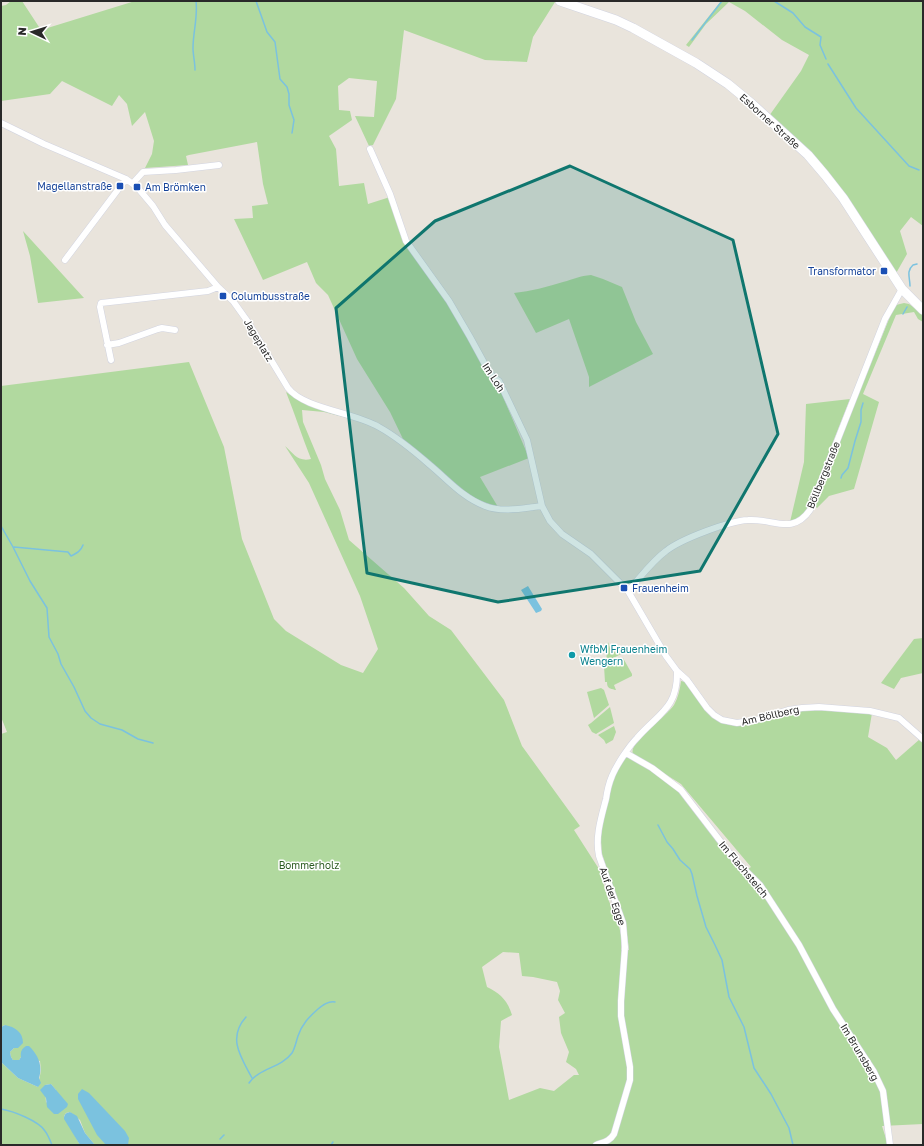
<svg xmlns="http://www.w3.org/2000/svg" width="924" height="1146" font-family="'Golos Text',sans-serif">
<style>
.green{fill:#b1d99f;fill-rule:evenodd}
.water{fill:#7bc2df}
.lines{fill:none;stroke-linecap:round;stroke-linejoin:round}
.stream{stroke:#7bc2df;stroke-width:1.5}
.minor-casing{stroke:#d2d4e0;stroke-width:7}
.secondary-casing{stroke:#d2d4e0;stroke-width:10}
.minor{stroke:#fff;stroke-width:6}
.secondary{stroke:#fff;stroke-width:9}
.marked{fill:#0f766e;fill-opacity:0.2;stroke:#0f766e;stroke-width:3;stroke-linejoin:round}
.transit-dot{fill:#1a4fb4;stroke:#fff;stroke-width:1.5}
.culture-dot{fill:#0f9aa8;stroke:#fff;stroke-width:1.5}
.labels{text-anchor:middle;stroke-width:3;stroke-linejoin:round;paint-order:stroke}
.street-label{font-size:10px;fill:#292929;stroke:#fff}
.transit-label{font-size:10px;fill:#164399;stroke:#fff;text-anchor:start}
.culture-label{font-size:10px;fill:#0d838f;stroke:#fff;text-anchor:start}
.park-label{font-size:10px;fill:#2d5c22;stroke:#fff}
</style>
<rect width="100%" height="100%" fill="#e9e4dc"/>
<path class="green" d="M11 1H22L41 30 135 1H551L555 2 533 37 527 62 485 60 404 30 396 99 373 145 369 146 355 116 374 117 377 81 349 78 338 86 339 110 350 111 352 120 329 136 336 149 339 186 364 183 368 204 390 197 397 221 498 385 529 458 480 477 498 507 472 498 403 439 390 412 357 359 328 295 316 283 307 262 263 280 234 219 253 218 252 206 268 204 263 184 257 142 189 155 186 156 188 165 145 168 152 154 154 141 145 112 132 126 127 104 119 95 112 106 62 81 50 94 1 101V6L6 5Z
M721 1H923V226L911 217 900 231 907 254 895 275 873 238 769 116 801 71 809 55 782 40 745 11 729 2 706 24 689 47 686 45Z
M23 231 84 298 38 303 30 256Z
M591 275 603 279 622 287 636 322 653 354 589 387V377L569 319 536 333 514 293C531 291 547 287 563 282 574 279 580 276 591 275Z
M904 303 909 304 923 314V322L918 319 914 312 896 315 863 394 879 402 854 489 829 496 817 508 814 505 816 499 891 314 896 305Z
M189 362 224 447 242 539 274 619 286 631 341 665 363 673 378 649 360 596 309 483 285 446C294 454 298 462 311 459 302 437 295 414 286 392L300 400 351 419 324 412 302 410 303 422 321 465 325 479 340 510 349 540 404 588 429 616 451 630 504 700 522 746 580 826 574 830 599 869 608 899 618 922 621 935V950H629L626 927 602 854 600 830 613 776 626 755 653 771 674 787 689 801 741 873 751 867 681 784 633 754C628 742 666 717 674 705 678 698 680 689 681 681L685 682 704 708 736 725 802 709 872 713 868 737 887 748 896 760 920 739 923 741V1124L882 1126 888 1145H95L85 1133 80 1120 70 1112 66 1113 64 1116 80 1145H1V1062L18 1078 38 1087 41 1070 40 1061 21 1057 19 1060H13L11 1057 10 1052 14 1048 5 1025 1 1027V734L7 732 1 717V386ZM503 952 519 953 522 976 533 977 557 982 560 991 558 1000 565 1013 559 1017 561 1033 569 1052 566 1062 576 1069 579 1075H574L554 1091 540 1088 509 1100 499 1047 501 1021 512 1015C508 1001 500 993 487 987L482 967ZM51 1084 56 1090 46 1103 45 1085Z
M850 399 807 508V510L801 517 790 522 804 462 806 404Z
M923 638V673L901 678 894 689 881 683 914 639Z
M608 642 610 648 621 654 606 662Z
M619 657 621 659 623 658 632 674V676L614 685 616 690H615C610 688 607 689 607 682H605L604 666Z
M601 688 604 690 609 705 594 718 587 692Z
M610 707 614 723 596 734 592 732 588 725 591 723Z
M614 726 616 732 613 740 606 744 604 740 598 735Z"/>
<path class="water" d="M528 586 542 609 541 611 536 613 521 590Z
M5 1025C15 1027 23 1032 23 1043L18 1048H14L10 1052 11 1057 13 1060H19L21 1057C20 1051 22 1049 26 1046H29C38 1055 43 1065 39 1078L41 1083 38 1087 18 1078 1 1062V1027Z
M51 1084 68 1104 67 1107 58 1114H54L47 1107 46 1098 40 1090 45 1085Z
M82 1089 89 1093 125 1131 129 1138 128 1145H106L97 1135 78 1099V1094Z
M70 1112 77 1116 85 1133 95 1145H80L64 1119C64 1114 66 1113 70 1112Z"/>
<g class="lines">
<path class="stream" d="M256 1 267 32 275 42 280 79 287 87 289 94V105L294 120 292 133
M774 1 793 13 805 27 821 37 820 45 826 59
M692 40 722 1
M828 64 856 108 909 166 919 170
M195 70C195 62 193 55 193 48 193 32 198 17 196 1
M910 286C910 278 906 271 913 265L917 264
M903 314 907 307
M841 478 842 475 848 468 855 441 861 422V410L863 403
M1 526 13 547 30 581 47 608 49 637 58 654 61 664 74 687 85 711 91 718 100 724 122 730 138 739 153 743
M14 547 68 552 71 556C77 553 81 551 83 545
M658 825 667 842 673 849 680 860 690 869 692 874 697 896 706 927 715 945 722 960 729 997 744 1027 754 1068 771 1094 789 1128 793 1145
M246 1017C227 1038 241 1057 252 1078
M249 1083C259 1068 281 1068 292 1053 295 1048 296 1042 298 1036 302 1024 309 1017 318 1009 323 1005 328 1001 335 1002
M1 1109C13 1111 39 1121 45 1131 48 1135 50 1140 52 1145
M220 1139 224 1135
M331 1145 333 1142"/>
<defs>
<path id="minor" d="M1 123 44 144 126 179 137 187 153 206 165 225 218 287 233 301 248 322 288 388C304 409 354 412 379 427 397 437 414 451 430 465 448 480 462 497 485 506 503 513 524 508 542 506
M370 149 390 194 406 241 449 301 470 337 488 370 493 377 499 381 527 440 542 506 550 521 562 534 591 554 628 591 666 656 677 671 687 680 707 708 714 715 722 720 737 723 756 720 788 710 802 708 819 707 870 711 899 718 923 739
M133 183 143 172 176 170 219 165
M65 260 126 179
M107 345 119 343 158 329 162 328 175 330
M111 360 100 307 101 303 208 291 218 287
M628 591C640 578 651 562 666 551 681 539 729 521 748 520 773 518 792 536 810 510L885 319 902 289
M626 753 652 768 681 790 734 859 760 885 799 945 833 1009 874 1072 883 1091 890 1145
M596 1145C604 1142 610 1141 614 1134L630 1080V1067L621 1016V1001L625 947 623 923 599 856C595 837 601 818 606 799 607 792 609 783 612 776 616 766 629 746 637 738 659 713 678 708 677 671"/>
<path id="secondary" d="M560 1 616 20 633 28 696 63 728 84 751 103 808 155 825 175 843 198 902 289 923 310"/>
</defs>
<use href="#minor" class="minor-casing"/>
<use href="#secondary" class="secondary-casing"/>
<use href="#minor" class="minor"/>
<use href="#secondary" class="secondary"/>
</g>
<path class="marked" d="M570 166 733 240 778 434 700 571 498 602 367 573 336 308 435 221Z"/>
<g class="transit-dot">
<rect x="116" y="182" width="8" height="8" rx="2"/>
<rect x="133" y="183" width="8" height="8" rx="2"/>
<rect x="880" y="267" width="8" height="8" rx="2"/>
<rect x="219" y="292" width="8" height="8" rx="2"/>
<rect x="620" y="584" width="8" height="8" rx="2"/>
</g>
<circle class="culture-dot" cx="572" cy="655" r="4"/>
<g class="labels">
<g class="street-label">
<text transform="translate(770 121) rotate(42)" y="4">Esborner Straße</text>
<text transform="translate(259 340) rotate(59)" y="4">Jageplatz</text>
<text transform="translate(494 377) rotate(57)" y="4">Im Loh</text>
<text transform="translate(823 475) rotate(-68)" y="4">Böllbergstraße</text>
<text transform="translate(770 715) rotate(-13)" y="4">Am Böllberg</text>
<text transform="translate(744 869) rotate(50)" y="4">Im Flachsteich</text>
<text transform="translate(613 896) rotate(71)" y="4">Auf der Egge</text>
<text transform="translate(860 1052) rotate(59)" y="4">Im Brunsberg</text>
</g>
<g class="transit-label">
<text x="112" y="190" text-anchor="end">Magellanstraße</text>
<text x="145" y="191">Am Brömken</text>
<text x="876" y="275" text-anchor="end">Transformator</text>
<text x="231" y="300">Columbusstraße</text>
<text x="632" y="592">Frauenheim</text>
</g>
<g class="culture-label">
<text x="580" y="653">WfbM Frauenheim<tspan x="580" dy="12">Wengern</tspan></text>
</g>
<g class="park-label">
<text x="309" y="869">Bommerholz</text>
</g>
</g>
<rect width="924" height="1146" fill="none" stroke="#292929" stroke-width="4"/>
<g transform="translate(32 32) rotate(274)" stroke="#ffffff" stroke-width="3" paint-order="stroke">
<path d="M0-3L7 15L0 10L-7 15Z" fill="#292929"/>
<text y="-6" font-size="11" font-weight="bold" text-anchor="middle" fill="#292929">N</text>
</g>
</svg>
